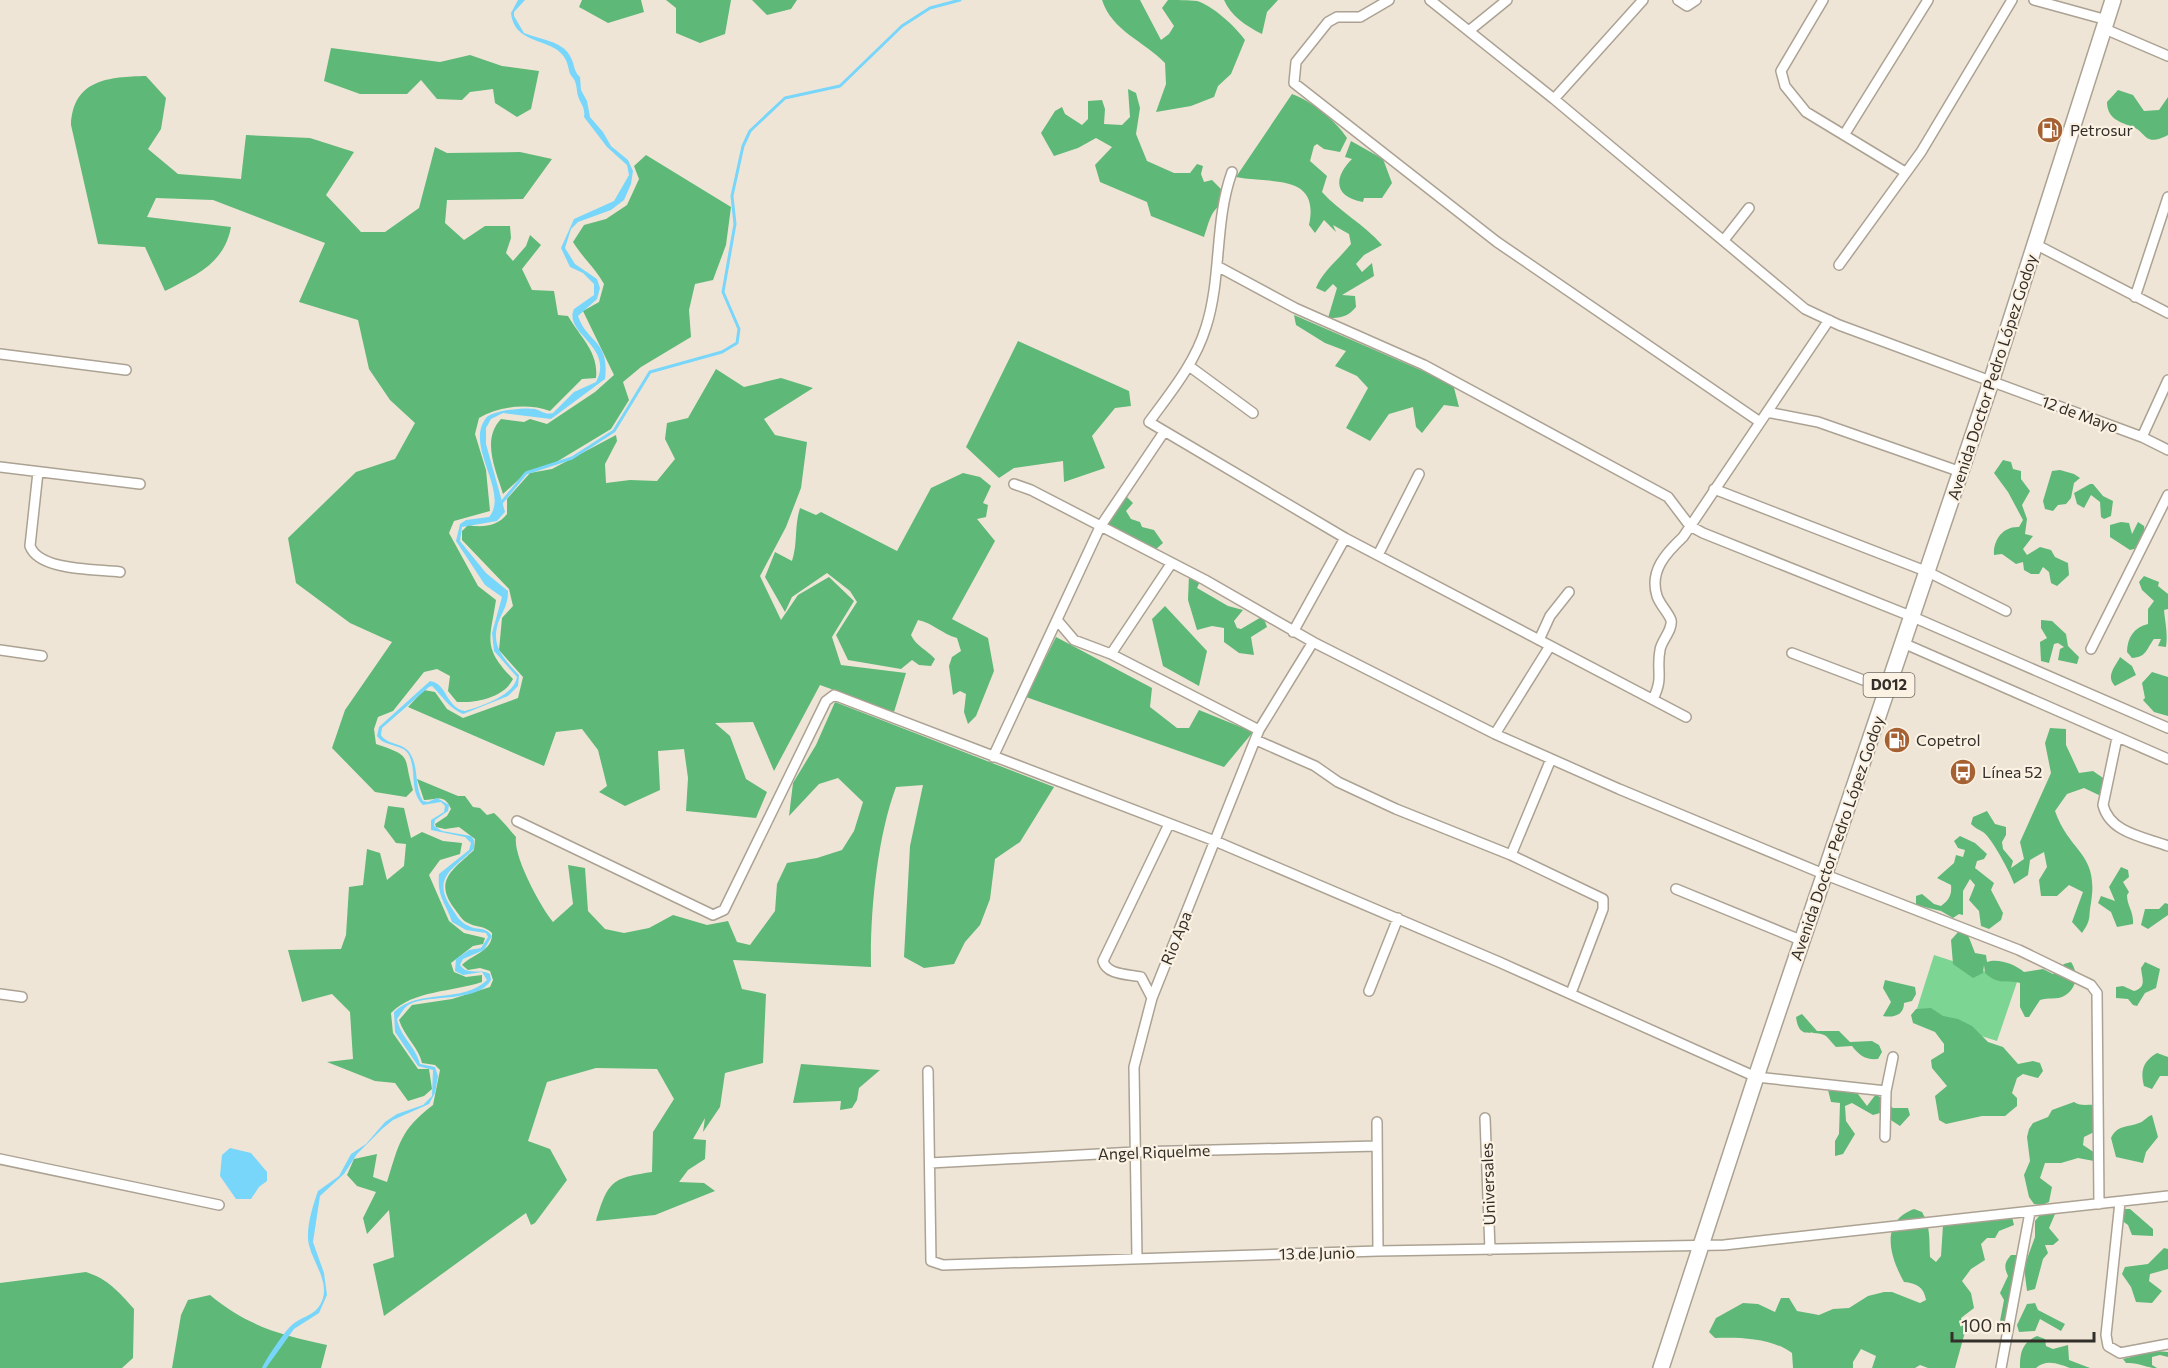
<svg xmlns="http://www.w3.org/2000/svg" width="2168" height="1368" font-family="Commissioner,sans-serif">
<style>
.green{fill:#7cd593}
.forest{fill:#5eb877}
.water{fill:#78d6fb}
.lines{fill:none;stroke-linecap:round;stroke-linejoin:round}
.stream{stroke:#78d6fb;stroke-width:3}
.street-casing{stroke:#aba293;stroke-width:12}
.primary-casing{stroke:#aba293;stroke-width:18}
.street{stroke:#fff;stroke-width:9}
.primary{stroke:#fff;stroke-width:15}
.labels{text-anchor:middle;stroke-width:4.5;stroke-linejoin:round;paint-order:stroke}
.shield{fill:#fcf2e3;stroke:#6f6961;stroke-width:1.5}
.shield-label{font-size:15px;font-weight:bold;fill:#322e29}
.poi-label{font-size:16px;fill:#322e29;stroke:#fcf2e3;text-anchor:start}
.street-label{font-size:16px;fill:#322e29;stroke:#fcf2e3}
</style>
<rect width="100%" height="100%" fill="#efe5d6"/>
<path class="green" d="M1934 955 2017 982 1997 1041 1915 1015Z"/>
<path class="forest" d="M582 0H641L644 12 608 23 579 7Z
M666 0H731L725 34 700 43 676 33V8Z
M752 0H797L791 9 767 15Z
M1102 0H1140L1161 40 1169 34 1174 26 1162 8 1168 0C1176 0 1189 0 1197 1 1213 6 1235 26 1245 40L1231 74 1218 86 1214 97 1191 106 1156 112 1166 84 1165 63C1144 41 1112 31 1102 0Z
M1224 0H1278L1267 12 1262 34C1246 26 1231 16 1224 0Z
M331 48 440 62 470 55 502 66 539 71 531 109 517 117 495 103 493 89 470 92 462 100 437 99 421 80 407 94H360L324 81Z
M146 76 166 98 161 129 148 149 178 174 241 179 246 135 310 138 354 152 326 195 361 232H385L419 208 435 147 447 153 520 152 552 159 523 199 447 200 445 223 464 240 485 226H510L511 238 506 253 513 261 526 246 530 235 541 245 522 269 532 290 554 291 558 315 568 316C580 337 599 352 596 378L582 379 550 411C528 403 499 406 479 418L475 434 486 470 490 511 454 521 449 533 478 586 496 600C490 640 482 647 513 679 504 698 475 703 457 702L448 691 450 676 437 669 424 672 393 711 378 717 374 729 376 744C415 757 402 756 413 790L406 797 375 792 332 748 345 710 392 642 350 623 296 583 288 538 356 472 395 459 415 423 390 400 369 369 358 320 299 302 325 243 213 200 156 198 147 217 231 227C224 264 196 275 165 291L145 247 98 244 71 125C73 79 109 77 146 76Z
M1128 89 1136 93 1140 108 1136 134 1147 161 1174 173H1190L1197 164 1203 166 1201 174 1204 182 1212 180 1226 194 1224 204C1211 207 1208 226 1204 237L1151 216 1147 202 1100 182 1095 165 1112 147 1096 138 1078 148 1054 156 1041 133 1055 111 1062 107 1065 114 1082 125 1088 119V101L1102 100 1105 109 1104 124 1122 125 1130 117Z
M2118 90 2133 95 2144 111 2159 110 2168 97V135C2143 148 2147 131 2131 126 2118 122 2107 117 2107 102Z
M1292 94C1312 101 1336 121 1347 138L1340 152 1324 149 1317 144 1314 146 1310 161 1327 176 1322 192C1340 212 1364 224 1382 245L1364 255 1356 264 1362 272 1372 263 1374 276 1342 295 1355 296 1356 307C1348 317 1340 318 1328 318L1337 288 1333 284 1325 292 1316 288C1322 272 1339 259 1351 244L1349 234 1333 225 1336 232 1324 220 1315 233 1309 225C1320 173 1272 184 1236 177Z
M1351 141 1383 159 1392 183 1382 198H1364L1363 202C1334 197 1333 178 1352 159L1345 157Z
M646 155 731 207 726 245 713 280 695 284 689 310 691 337 641 367 623 382 629 400 611 429 553 464 528 471 503 494C496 470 481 440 501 419L524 422 530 419 547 424 595 392 614 375 583 311 599 302 604 284C595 268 583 258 573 242L584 225 606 219 627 205 639 179 634 166Z
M1294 315 1453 384 1459 407 1444 405 1422 433 1416 427 1413 407 1389 414 1370 441 1346 428 1368 388 1357 376 1335 366 1346 351 1325 343 1296 325Z
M1018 341 1129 391 1131 406 1115 408 1092 436 1105 468 1064 482 1063 461 1014 468 999 478 966 447Z
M716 369 744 387 781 378 813 388 764 419 775 435 807 442 801 488 786 527 760 576 781 620 798 595 829 577 854 601 832 637 841 665 906 673 894 712 820 685 774 771 753 722 715 723 730 736 746 779 767 792 756 818 686 811 688 778 684 749 658 751 660 790 625 806 599 792 607 786 598 750 582 729 556 732 544 766 408 707 424 690 435 692 447 709 463 718 518 698 523 677 499 650 502 618 513 606 509 589 462 540V531L468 525C482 528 498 526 507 514V499L530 473 552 469 616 435 617 441 605 464 606 483 630 480 657 481 675 459 665 439 667 423 688 418Z
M2003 460 2011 462 2013 469 2021 471V479L2030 491 2022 505 2027 519 2025 534 2033 536 2023 549 2027 555 2040 547 2051 550 2055 557 2068 563 2069 575 2057 586 2051 583 2049 572 2043 567 2039 574H2031L2024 570 2023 562 2016 564 2002 554 1994 555C1993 540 2003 526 2019 527L2023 520 2008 492 1994 473Z
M2060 470 2074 474 2080 478 2074 483 2071 498 2066 504 2058 505 2053 511 2045 509 2043 501 2052 471Z
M963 473 980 477 991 486 983 503 988 505 986 517 977 519 995 541 952 619 988 638 994 671 976 716 968 724 964 712 966 694 960 691 953 695 949 666 952 657 961 651 957 638C942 634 933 623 918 620L911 635C916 646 927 650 935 659L931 666 919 665 912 660 901 669 848 660 836 635 857 602 850 591 827 573 792 597 785 612 765 577 775 552 792 561C798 543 794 527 800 508L816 515 821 512 897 551 931 488Z
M2090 484H2093L2103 496 2113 501 2111 516 2104 519 2101 517 2100 502 2091 495 2084 508 2077 504 2074 493Z
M1124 494 1133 503 1126 511 1131 519 1140 522 1142 527 1154 530 1163 543 1155 550 1101 526Z
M2121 522 2129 523 2132 534 2138 522 2144 526 2145 533 2138 548 2130 550 2110 537V525Z
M1189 575 1202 577 1197 588 1228 606 1243 610 1234 621 1237 628 1241 629 1263 616 1267 627 1251 637 1254 655 1239 653 1224 642V628L1212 626 1197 630 1188 600Z
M2144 576 2159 582 2158 586 2168 594V609L2164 610C2165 622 2168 633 2166 647L2158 646 2161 639H2154C2146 649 2147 657 2132 658L2127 652C2127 638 2134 627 2148 624V609L2154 601 2142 590 2139 582Z
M1165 606 1207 651 1199 686 1163 666 1152 619Z
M2041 620 2052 621 2066 634 2068 646 2079 657 2077 664 2058 660 2060 649 2064 647 2058 643 2054 644 2049 663 2041 661 2040 642 2047 638 2041 628Z
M1056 637 1152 688 1150 707 1177 728H1189L1199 710 1253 732 1224 767 1026 697Z
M2120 657 2132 666 2136 675 2115 686C2105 676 2116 666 2120 657Z
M2152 672 2168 677V716L2154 712 2143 700 2145 698 2142 683Z
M835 702 1054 787 1020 842 995 859 990 899 980 925 965 942 954 964 924 968 904 957 910 846 923 785 896 787C877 838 870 912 871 967L733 960 742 989 766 994 763 1063 725 1073 720 1107 703 1132 705 1118 693 1139 706 1140 705 1159 688 1170 679 1182 704 1183 715 1191 655 1215 596 1221C608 1181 612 1178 652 1172L653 1132 674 1099 657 1069 596 1068 547 1082 528 1141 550 1149 567 1180 535 1223 531 1225 526 1213 384 1316 373 1264 394 1257 389 1210 367 1234 363 1218 376 1192 357 1186 347 1175 354 1159 377 1154 373 1177 387 1182C399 1144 400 1130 433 1105L440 1070 435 1065 422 1063C419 1048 404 1036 399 1020L412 1005 452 999 490 987 493 980 490 971 480 968 468 970 462 965C473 954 493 951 492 933 484 925 476 928 466 922 461 919 458 913 454 908 433 880 454 869 474 850L475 839 459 827 445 829 436 827 435 824 447 816 451 809C445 794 437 799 424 800L417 779 458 796H465L473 807 480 808 487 815 494 813C502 820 509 829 516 837 513 856 540 906 553 922L573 904 568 865 585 868 588 911 605 929 624 933 649 928 673 915 707 925 728 921 737 942 750 945 775 911 777 884 787 863 817 858 842 850 854 831 863 802 838 778 819 784 789 816 793 783 816 745Z
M2050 728 2066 729V745L2079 773 2093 771 2106 780 2101 796 2084 788 2067 794 2055 811C2070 854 2099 852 2091 903 2088 918 2092 919 2082 933L2072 922 2083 892 2069 885 2057 896H2041L2039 880 2047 867 2044 852 2030 860 2028 875 2014 884C2011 874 1992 838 1983 832 1978 829 1975 828 1971 824L1973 817 1987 811 1995 824 2006 827V835L2002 842 2003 849 2013 861 2011 868 2024 859 2020 842 2051 773 2045 743Z
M388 806 404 808 411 838 422 832 443 841 462 843 460 854 440 860 429 875 449 921 464 933 485 938 483 944 473 946 451 963 454 972 466 977 482 975V982C453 992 413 990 391 1013L393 1033 418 1069H429L432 1089 424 1096 408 1101 395 1083 375 1081 327 1062 353 1059 350 1012 332 994 302 1002 288 950 341 949 346 935 349 887 363 885 367 849 380 853 387 880 404 866 406 844 396 843 384 827Z
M1960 836 1975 843 1987 854 1984 859 1977 861 1975 868 1994 883 1991 890 2003 913 2001 920 1989 929 1981 926 1979 911 1969 900 1975 885 1970 879 1963 891V915L1959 914 1953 918 1941 911 1916 905V896L1922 894 1934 904 1941 906C1949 900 1952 895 1951 885L1937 878 1954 863 1956 855 1963 857 1965 850 1958 848 1954 841Z
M2121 867 2128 870 2129 877 2123 882 2129 892 2127 895C2127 906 2134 912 2133 924L2117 927 2111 912 2098 903 2101 896 2115 901 2109 887Z
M2165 903 2168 904V915L2148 929 2141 925 2145 909H2159Z
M1959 931 1968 935 1975 953 1986 955 1987 962C1998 958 2015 964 2024 972L2043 969 2053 974 2064 964 2071 962C2079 974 2077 989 2064 996 2057 1000 2048 997 2040 1000L2029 1017H2025L2020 1007V983C2004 979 2000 986 1985 973L1984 965 1983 973 1973 978 1953 964 1951 940Z
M2145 962 2160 969 2156 988 2145 993 2137 1006 2133 1005 2128 999 2116 998V987L2123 986 2134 991C2147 987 2142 979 2141 968Z
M1885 980 1915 987 1916 994 1912 1001 1904 1003C1904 1015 1894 1018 1883 1016L1891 1002 1883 988Z
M1931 1008 1943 1016 1958 1019 1972 1026 1988 1042 2003 1047 2018 1064 2033 1061 2040 1063 2043 1071 2038 1078 2023 1074 2017 1078 2012 1093 2017 1098V1106L2005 1116H1982L1946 1124 1939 1120 1935 1096 1947 1086 1932 1068 1931 1060 1944 1052V1044L1935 1032 1913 1023 1911 1015 1916 1009Z
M1802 1014 1817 1031H1839L1850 1042 1872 1041 1879 1045 1882 1052 1878 1059C1865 1060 1859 1055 1852 1046L1836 1047C1833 1044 1829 1039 1826 1036 1813 1028 1799 1042 1796 1017Z
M2157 1053 2168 1057V1076H2160L2152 1089 2144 1086C2140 1071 2143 1061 2157 1053Z
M801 1064 880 1070 859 1088 857 1100 852 1108 840 1110 841 1101 793 1103Z
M1835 1088 1858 1094 1867 1106 1876 1094 1893 1108H1908L1910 1115 1900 1126 1880 1113 1873 1115 1852 1103 1845 1106 1846 1121 1855 1134 1843 1154 1835 1156V1141L1839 1134 1840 1103 1831 1102 1828 1090Z
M2074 1102C2083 1108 2092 1102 2102 1107L2103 1115 2098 1130 2084 1137 2083 1145 2095 1153 2094 1161 2078 1158 2061 1163H2045L2040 1178 2052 1187 2049 1202 2042 1205 2034 1204 2029 1197 2024 1175 2030 1161 2027 1137 2029 1129 2033 1123 2048 1117 2052 1110Z
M2152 1115 2158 1137 2146 1152 2143 1163 2116 1157 2111 1138C2118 1124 2127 1128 2139 1123 2145 1121 2146 1117 2152 1115Z
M1914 1209 1922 1212C1931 1227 1929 1240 1930 1257L1936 1262 1941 1256 1943 1225 1990 1210H1998L2012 1217 2014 1225 1999 1231 1995 1238H1987L1981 1244 1985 1260 1971 1269 1962 1281 1971 1293 1974 1308 1961 1318 1965 1332 1955 1368H1928L1920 1365 1915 1368H1872L1876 1356 1861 1349 1853 1362V1368H1793L1792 1353C1772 1338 1739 1337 1715 1338L1709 1332 1716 1318 1743 1303 1758 1304 1775 1312 1781 1298H1789L1797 1311 1819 1315 1833 1309 1849 1308 1868 1296 1884 1292H1892L1920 1303 1926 1300C1924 1287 1916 1283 1904 1282 1890 1257 1879 1222 1914 1209Z
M2123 1209H2130L2153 1229V1236L2132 1235 2128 1225 2121 1220Z
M2047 1213 2055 1214 2049 1228 2059 1240 2053 1245H2045L2048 1253 2043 1259 2035 1289 2027 1291 2024 1267 2035 1237V1221L2040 1215Z
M2164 1248 2168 1249V1269L2150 1274 2149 1281 2162 1291 2152 1303 2136 1302 2131 1287 2122 1274 2125 1267 2148 1264Z
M2011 1255H2018L2011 1328H2003L2000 1321 2004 1300 2000 1293 2008 1276C2004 1267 2004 1263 2011 1255Z
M86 1272C108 1279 119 1292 134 1309L133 1358 122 1368H0V1283Z
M210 1295C247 1326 281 1335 327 1345L321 1368H172L181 1315 188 1300Z
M2035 1303 2038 1310 2065 1324 2061 1331 2040 1319 2035 1331 2019 1332 2017 1325 2027 1304Z
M2037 1336 2045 1339 2046 1346 2053 1349 2068 1345 2069 1360 2090 1368C2084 1368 2076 1368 2070 1368 2061 1365 2047 1358 2036 1368H2020C2020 1352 2022 1343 2037 1336Z
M2155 1351 2168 1352V1357L2160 1355 2152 1357V1365L2157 1368C2146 1368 2138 1362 2126 1363L2123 1359Z"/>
<path class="water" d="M518 0H525L514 12V16L524 33C538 39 563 41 570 56 575 64 573 71 580 77L581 90 587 101 590 117 603 132 611 146 628 160 633 171 631 184 624 200 611 210 578 222 571 229 565 248 575 264 597 279 600 288 597 299 578 316C587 343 610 340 605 379L551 419 503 413 491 419 486 428V444L505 512 497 521 462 527 460 541 486 573 508 591C508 602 505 608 500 618 489 644 502 657 519 675L518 686 508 696 463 714C449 708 443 697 432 686L429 687 382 728 381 735C388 746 405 742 411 755 419 769 414 786 423 801L428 802 437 798 449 805 448 811 435 820 434 826 442 831 471 836 474 840V849C455 868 431 877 451 907 457 916 460 923 471 927 479 930 486 927 492 936L484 950 463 959 460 965C467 976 480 968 490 974L491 980C478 1003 430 994 410 1004 404 1007 401 1014 397 1019 401 1038 416 1047 420 1064L435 1067 438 1076 435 1093 429 1104 393 1120 382 1129 357 1154 344 1174 320 1196 313 1242 324 1273 327 1295 319 1313 294 1329 266 1368H262C265 1360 286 1329 293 1324 306 1314 317 1316 323 1298 328 1280 313 1262 309 1245 305 1230 313 1205 318 1191L339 1176 351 1154 366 1144 385 1122 397 1114 423 1105 432 1096 433 1070 418 1066 395 1032 394 1012C418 988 463 1004 487 980L482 972 463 975 455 971 456 959 469 950 481 948 488 937 486 933 466 930 452 922C446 903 437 898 439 874L469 850 471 843 465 837 431 830V820L444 812 445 806 441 802 423 805C409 791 417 772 409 755 403 743 385 748 377 736L379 727 430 681C447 683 446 708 465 711 481 706 514 696 517 677L494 651 492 633 502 597 485 585 456 541 460 524 466 520 489 517C510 492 464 446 486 418 492 410 526 407 535 409 543 411 544 415 553 413L574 392 596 382C615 346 563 334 574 309L594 295V284L583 273 570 267 561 248 574 219 614 201 629 175 627 165 607 147 584 117C586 106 578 102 577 91 576 76 570 78 569 70 564 33 515 51 511 13Z
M230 1148 251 1153 267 1172V1181L259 1187 251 1199H236L220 1176 222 1155Z"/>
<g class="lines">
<path class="stream" d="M502 502 526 473 572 458 614 431 650 372 722 352 737 343 739 329 723 292 735 224 732 196 743 146 750 131 785 98 840 86 902 26 930 8 960 0"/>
<defs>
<path id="street" d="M1389 0 1360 17H1337L1328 22 1296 62 1294 83 1497 242 1760 422
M1430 0 1554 99 1805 309 1839 325 2142 437 2168 450
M1678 0 1687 6 1696 0
M1823 0 1781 71 1785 86 1806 112 1905 172
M2034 0 2107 20
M2105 29 2168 56
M1470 30 1507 0
M1554 99 1643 0
M1844 135 1928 0
M1232 172C1214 222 1222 277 1206 327 1195 363 1171 392 1149 422L1345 538 1686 717
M1724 240 1749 208
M2035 244 2168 313
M1839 265 1921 152 2012 0
M1217 266 1295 308 1424 365 1668 497 1690 526 1703 533 1913 617 2168 728
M2135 297 2168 197
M0 354 126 370
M1189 366 1253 413
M1767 412 1818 422 1961 472
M2142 437 2168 380
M0 467 140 484
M38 472 30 546C39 571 96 569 120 572
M1014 484 1031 490 1205 580 1313 642 1495 734 1619 789 1826 875 2019 950 2091 985 2097 993 2099 1204
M1714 489 1928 572 2006 611
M1378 555 1419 474
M1171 564 1111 654 1259 730
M1057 620 1074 640 1111 654
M1293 632 1345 538
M1539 640 1550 616 1569 592
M1903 643 2168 759
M2091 649 2168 495
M0 650 42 656
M1792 653 1887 689
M1653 699C1664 677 1656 671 1660 650 1661 641 1673 630 1671 620 1668 612 1660 605 1657 596 1649 571 1666 553 1683 537L1829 320
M1495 734 1550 646
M2117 738 2103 805C2110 833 2144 837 2168 846
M1256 740 1315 766 1338 782 1396 809 1511 855 1603 899V909L1571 993
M993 757 1100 527 1164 432
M517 821 713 915 724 910 826 701 834 695 1215 841 1499 962 1756 1077 1886 1091
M1511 855 1551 759
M1676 889 1803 941
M1369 991 1398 918
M0 994 22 997
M1152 998 1141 977C1127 974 1107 975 1103 961L1169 824
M928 1071 931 1261 943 1265 1378 1251 1724 1245 2168 1196
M1485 1118 1490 1250
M1377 1122 1378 1251
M1885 1137 1886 1091 1893 1057
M0 1159 219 1205
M930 1163 1135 1152 1377 1146
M2120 1202 2106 1335 2108 1346 2120 1353 2168 1344
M1137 1258 1134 1067 1152 998 1259 730 1313 642
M2001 1368 2030 1212"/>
<path id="primary" d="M1661 1368 1756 1077 1991 382 2113 0"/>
</defs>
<use href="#street" class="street-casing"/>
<use href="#primary" class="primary-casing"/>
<use href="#street" class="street"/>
<use href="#primary" class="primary"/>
</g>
<defs>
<symbol id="fuel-disc" viewBox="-11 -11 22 22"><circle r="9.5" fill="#a56132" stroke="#fcf2e3"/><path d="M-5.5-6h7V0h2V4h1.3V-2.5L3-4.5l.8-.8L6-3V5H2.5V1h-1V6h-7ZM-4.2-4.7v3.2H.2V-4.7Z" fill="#fff"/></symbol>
<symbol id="bus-disc" viewBox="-11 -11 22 22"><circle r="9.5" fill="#a56132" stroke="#fcf2e3"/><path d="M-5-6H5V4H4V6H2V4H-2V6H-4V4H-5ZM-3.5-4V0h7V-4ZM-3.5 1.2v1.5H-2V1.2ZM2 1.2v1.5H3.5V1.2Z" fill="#fff"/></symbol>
</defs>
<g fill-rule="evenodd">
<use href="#fuel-disc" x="2035" y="115" width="30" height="30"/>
<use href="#fuel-disc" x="1882" y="725" width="30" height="30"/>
<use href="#bus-disc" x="1948" y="757" width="30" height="30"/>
</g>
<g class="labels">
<rect class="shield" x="1863.5" y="673" width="51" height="24" rx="4.5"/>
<g class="shield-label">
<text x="1889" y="690">D012</text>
</g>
<g class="poi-label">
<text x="2070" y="136">Petrosur</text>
<text x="1916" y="746">Copetrol</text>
<text x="1982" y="778">Línea 52</text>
</g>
<g class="street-label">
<text transform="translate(1992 377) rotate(-72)" y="6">Avenida Doctor Pedro López Godoy</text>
<text transform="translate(2080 414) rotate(20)" y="6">12 de Mayo</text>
<text transform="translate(1837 838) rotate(-71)" y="6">Avenida Doctor Pedro López Godoy</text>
<text transform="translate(1176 938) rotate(-68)" y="6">Rio Apa</text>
<text transform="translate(1154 1152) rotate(-2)" y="6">Angel Riquelme</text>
<text transform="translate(1488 1184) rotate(-92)" y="6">Universales</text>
<text transform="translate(1317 1253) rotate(-1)" y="6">13 de Junio</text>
</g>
</g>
<path d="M1952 1332v9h142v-9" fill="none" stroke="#322e29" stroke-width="3"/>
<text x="1961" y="1332" font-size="18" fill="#322e29" stroke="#fcf2e3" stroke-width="4.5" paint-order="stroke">100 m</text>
</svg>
